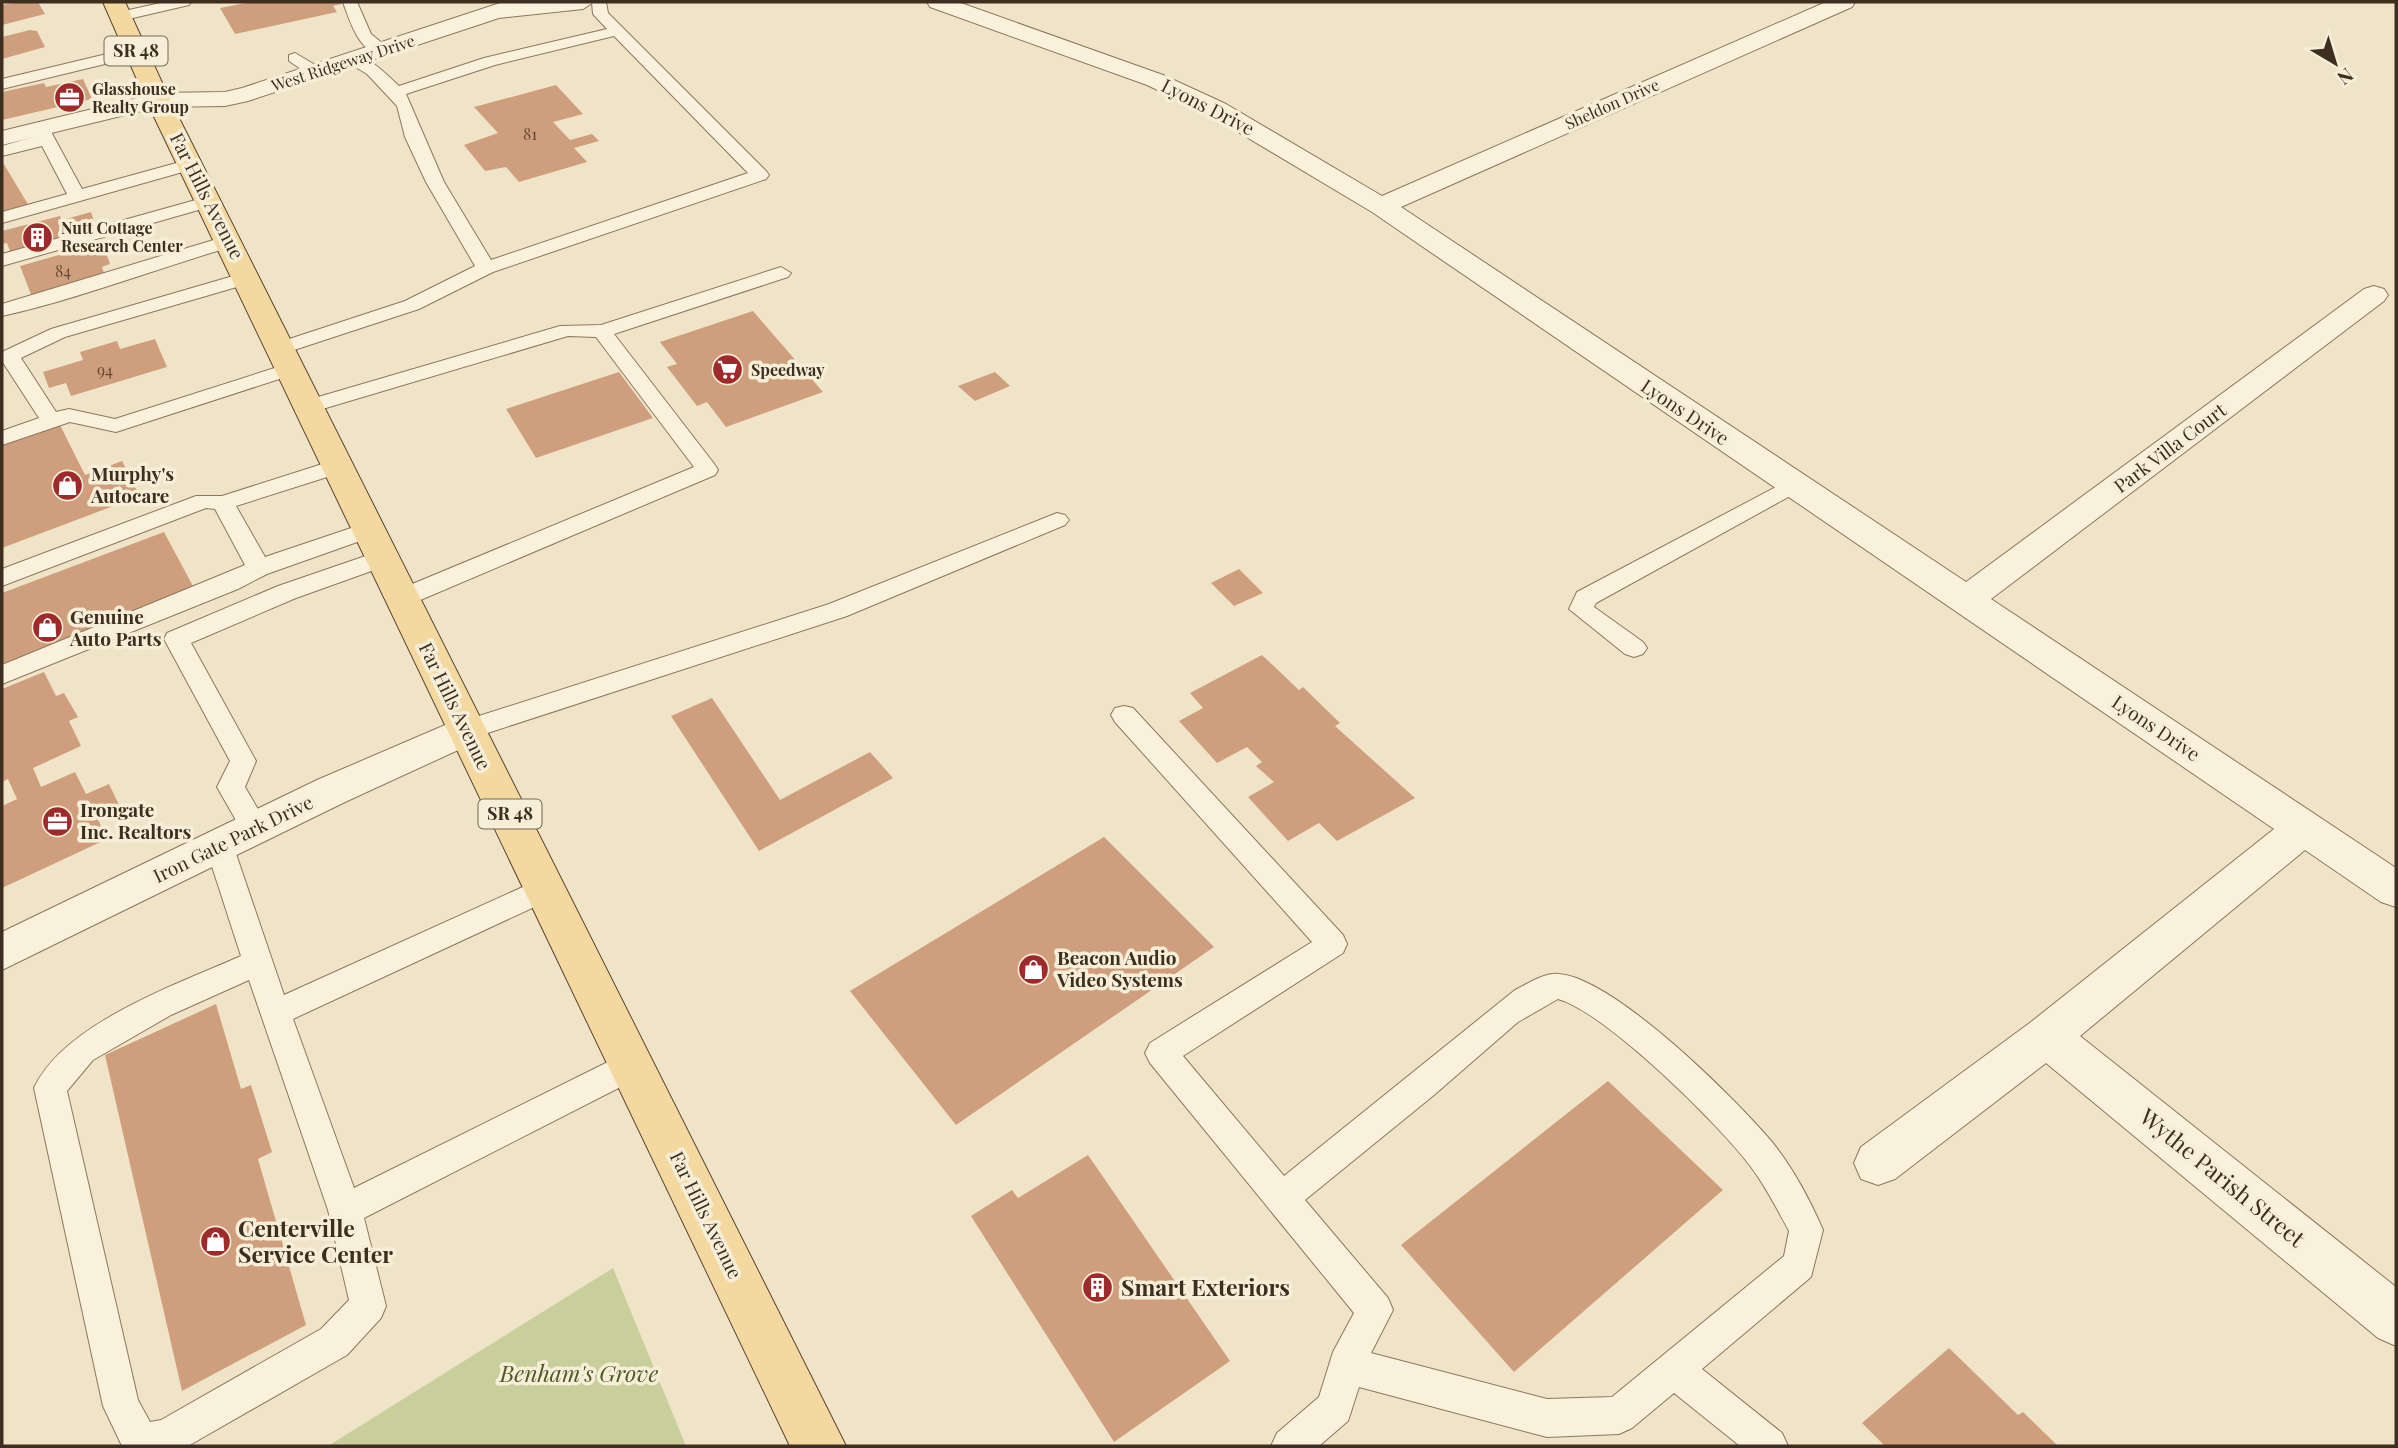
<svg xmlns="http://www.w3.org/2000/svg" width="2398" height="1448" font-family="'Playfair Display',serif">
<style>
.green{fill:#c9cf9b}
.building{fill:#cf9f7d}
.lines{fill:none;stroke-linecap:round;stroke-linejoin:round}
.service-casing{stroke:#8d765c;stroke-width:2}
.minor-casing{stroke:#8d765c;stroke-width:2}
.primary-casing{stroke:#5b4430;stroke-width:2}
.service{fill:#faf1dc;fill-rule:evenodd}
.minor{fill:#faf1dc;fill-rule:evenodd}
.primary{fill:#f3d9a0;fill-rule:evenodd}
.labels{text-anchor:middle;stroke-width:7;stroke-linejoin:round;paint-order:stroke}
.far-street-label{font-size:16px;fill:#3d2e20;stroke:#f7eed8}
.far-poi-label{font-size:16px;font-weight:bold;fill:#3d2e20;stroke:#f7eed8;text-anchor:start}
.number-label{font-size:16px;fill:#624a37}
.shield{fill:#f7eed8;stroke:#756857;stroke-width:2}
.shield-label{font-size:18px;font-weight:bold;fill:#3d2e20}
.street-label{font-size:19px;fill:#3d2e20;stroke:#f7eed8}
.poi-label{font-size:19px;font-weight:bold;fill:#3d2e20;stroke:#f7eed8;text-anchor:start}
.near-street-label{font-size:23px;fill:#3d2e20;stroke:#f7eed8}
.near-poi-label{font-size:23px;font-weight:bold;fill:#3d2e20;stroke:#f7eed8;text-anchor:start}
.near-park-label{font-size:23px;font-style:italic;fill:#4d5a26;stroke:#f7eed8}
</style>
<rect width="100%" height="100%" fill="#f0e4c8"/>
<path class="green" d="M613 1268 686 1446H328Z"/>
<path class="building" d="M18 2H38L45 14 2 25V5Z
M251 2H345V3L333 6 337 12 235 34 220 8Z
M30 30 37 31 45 47 2 59V37Z
M83 79 92 99 2 120V92L44 83 46 87Z
M556 85 583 114 553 122 570 140 592 134 599 141 574 148 587 162 519 182 506 167 485 171 464 145 498 133 474 107Z
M2 161 29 206 2 216Z
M91 212 97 231 11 254 7 243 2 244V231L60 216 62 220Z
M87 247H104L110 264 102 267 105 276 32 297 20 266Z
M753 311 823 392 726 427 707 402 697 406 667 367 677 364 660 342Z
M155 339 167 367 71 396 66 383 49 388 43 372 83 360 80 352 117 341 120 349Z
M619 372 653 418 536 458 506 409Z
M995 372 1010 386 975 401 958 386Z
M60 425 85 475 122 461 140 496 2 548V445Z
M164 532 194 588 2 664V593Z
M1239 569 1263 593 1234 606 1211 583Z
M1262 655 1299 690 1303 687 1340 723 1335 726 1415 798 1337 841 1319 823 1288 841 1248 797 1274 782 1256 766 1262 762 1247 747 1217 763 1179 721 1203 708 1190 693Z
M44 672 56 696 64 693 78 717 69 721 81 746 33 768 41 787 75 772 86 794 109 784 119 805 96 815 107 839 2 888V806L17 799 8 779 2 782V689Z
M712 698 780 800 870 752 893 778 759 851 671 716Z
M1104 837 1214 947 956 1125 850 991Z
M216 1004 241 1089 251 1085 272 1152 258 1159 306 1325 182 1391 105 1055Z
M1608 1081 1723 1190 1514 1372 1401 1245Z
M1088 1155 1230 1361 1114 1442 971 1216 1012 1190 1018 1198Z
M1949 1348 2018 1415 2023 1412 2058 1446H1885L1862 1423Z"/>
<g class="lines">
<defs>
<path id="service" d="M165 2H191L189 5 120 21 112 16 115 13Z
M343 2H357L371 34 387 47V53C361 60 349 19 343 2Z
M592 2H606L608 13 766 171 769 175 766 179 493 272 419 309 288 352H274L271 348 274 344 405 301 475 266 426 182 405 137 397 106 367 74 347 62V56C366 52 386 74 399 86L484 58 607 29 593 14ZM614 36 748 173 491 260 444 182 406 94 495 65Z
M136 47 142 49V55L2 89V79Z
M295 53 322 69V75H310L289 61V55Z
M41 123 49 128 82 189 191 159 200 164 197 168 2 223V212L67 194 42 146 2 156V146L37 136 33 128Z
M210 196 216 197 219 201 216 205 2 266V254Z
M230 235 237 237 239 241 237 245C158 268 82 298 2 316V304Z
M781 267 791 273 788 277 614 334 715 465 718 470 715 475 411 604H393L390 598 393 592 694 467 596 337 568 336 309 413 301 412 298 407 301 402 560 326 601 325Z
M247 272 254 274 257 278 254 282 65 337 21 358 56 412 69 409 115 419 284 365H298L301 369 298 373 116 432 70 422 2 445V431L39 418 2 361V352L51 329Z
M338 459 349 466 346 471 236 506 265 557 369 522 377 525 381 530 377 535 267 574 238 589 2 684V665L245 565 215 509 206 508 2 586V569L196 496H222Z
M1793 478 1801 480 1804 485 1801 490 1596 603 1594 607 1643 642 1647 648 1643 654 1634 657 1625 654 1569 609 1577 592Z
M1057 513 1065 515 1069 520 1065 525 847 616 466 740 457 737 453 730 457 723 829 604Z
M383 550 391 552 395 558 391 564 296 598 191 643 256 761 245 787 269 828 265 836 255 839 245 836 217 787 230 761 164 639 167 633 278 586Z
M1124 706 1133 708 1343 935 1347 944 1343 953 1183 1056 1284 1176 1515 990C1527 984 1545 972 1559 974 1614 978 1736 1099 1772 1142 1793 1168 1810 1200 1823 1230L1811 1277 1702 1369 1782 1433 1788 1446H1740L1674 1393 1632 1428 1619 1434 1547 1437 1359 1387 1348 1421 1319 1446H1271L1277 1433 1319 1397 1333 1352 1354 1313 1150 1063 1145 1053 1150 1043 1312 942 1115 722 1111 715 1115 708ZM1558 999C1605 1012 1720 1125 1751 1167 1766 1187 1777 1209 1789 1231L1784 1256 1612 1397 1547 1399 1371 1353 1393 1310 1388 1298 1305 1200 1434 1095 1518 1022Z
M219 834 229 837 233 845 284 995 536 881 546 877 556 881 560 889 556 897 293 1019 354 1188 622 1055 633 1051 644 1055 649 1065 644 1075 364 1218 386 1306 381 1318 347 1355 188 1446H122L103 1406 34 1088C64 1023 178 984 241 956L205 845 209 837ZM249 980 328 1210 349 1300 321 1329 161 1420 150 1422 138 1400 67 1091 93 1060 171 1015Z"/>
<path id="minor" d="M503 2H594L583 9 499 18 248 101 225 106 158 107 2 145V131L158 93 225 92 242 88Z
M927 2H958L1163 75 1226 104 1382 196 1826 2H1855L1852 7 1401 207 1966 582 2364 289 2374 286 2384 289 2388 295 2384 301 1991 599 2396 868V907L2381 902 2305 850 2080 1036 2396 1287V1346L2378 1338 2046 1063 1895 1179 1878 1185 1861 1179 1854 1163 1861 1147 2031 1022 2274 829 1372 212 1208 114 1147 85 930 7Z
M466 716 480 720 485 730 480 740 345 802 2 970V932L317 780Z"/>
<path id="primary" d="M103 2H125L170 100 846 1446H790L146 100Z"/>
</defs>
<use href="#service" class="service-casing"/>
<use href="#minor" class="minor-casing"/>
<use href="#primary" class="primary-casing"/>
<use href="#service" class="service"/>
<use href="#minor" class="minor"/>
<use href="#primary" class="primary"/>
</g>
<defs>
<symbol id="office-disc" viewBox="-11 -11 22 22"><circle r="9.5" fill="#9e2a2b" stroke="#f7eed8"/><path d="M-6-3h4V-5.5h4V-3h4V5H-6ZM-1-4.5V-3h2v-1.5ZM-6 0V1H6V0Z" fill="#fff"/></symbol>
<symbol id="building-disc" viewBox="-11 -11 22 22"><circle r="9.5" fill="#9e2a2b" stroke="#f7eed8"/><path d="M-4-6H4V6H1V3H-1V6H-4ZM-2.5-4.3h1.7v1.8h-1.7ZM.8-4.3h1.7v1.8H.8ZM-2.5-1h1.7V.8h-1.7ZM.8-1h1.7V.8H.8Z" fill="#fff"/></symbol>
<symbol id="supermarket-disc" viewBox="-11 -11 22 22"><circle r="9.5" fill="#9e2a2b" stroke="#f7eed8"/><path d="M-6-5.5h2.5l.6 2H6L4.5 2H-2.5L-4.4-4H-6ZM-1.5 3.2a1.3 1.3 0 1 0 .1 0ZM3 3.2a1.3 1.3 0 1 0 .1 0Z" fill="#fff"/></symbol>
<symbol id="shop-disc" viewBox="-11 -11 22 22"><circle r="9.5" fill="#9e2a2b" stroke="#f7eed8"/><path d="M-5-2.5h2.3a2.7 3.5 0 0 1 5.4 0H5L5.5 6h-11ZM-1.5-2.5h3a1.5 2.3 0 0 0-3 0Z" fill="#fff"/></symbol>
</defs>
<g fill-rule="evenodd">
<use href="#office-disc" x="52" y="80" width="35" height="35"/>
<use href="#building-disc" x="20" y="220" width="35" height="35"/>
<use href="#supermarket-disc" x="710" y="352" width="35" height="35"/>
<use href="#shop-disc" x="50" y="468" width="35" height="35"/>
<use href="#shop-disc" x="30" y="610" width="35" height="35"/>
<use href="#office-disc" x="40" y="804" width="35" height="35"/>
<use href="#shop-disc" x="1016" y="952" width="35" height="35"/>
<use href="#shop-disc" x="198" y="1224" width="35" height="35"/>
<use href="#building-disc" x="1080" y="1270" width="35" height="35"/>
</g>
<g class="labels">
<g class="far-street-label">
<text transform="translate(343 63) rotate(-18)" y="6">West Ridgeway Drive</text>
<text transform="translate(1612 104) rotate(-24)" y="6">Sheldon Drive</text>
</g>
<g class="far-poi-label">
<text x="92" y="95">Glasshouse<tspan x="92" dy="18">Realty Group</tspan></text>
<text x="61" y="234">Nutt Cottage<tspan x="61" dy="18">Research Center</tspan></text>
<text x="751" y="376">Speedway</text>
</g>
<g class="number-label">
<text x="530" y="140">81</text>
<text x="63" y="277">84</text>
<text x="105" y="376">94</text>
</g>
<g class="shield">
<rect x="104.5" y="36.5" width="63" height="29" rx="5"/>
<rect x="478.5" y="799.5" width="63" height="29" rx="5"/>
</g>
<g class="shield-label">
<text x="136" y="57">SR 48</text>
<text x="510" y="820">SR 48</text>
</g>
<g class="street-label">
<text transform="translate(1208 107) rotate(27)" y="7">Lyons Drive</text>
<text transform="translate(207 196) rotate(63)" y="7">Far Hills Avenue</text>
<text transform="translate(1685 412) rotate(34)" y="7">Lyons Drive</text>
<text transform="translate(2170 448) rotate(-37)" y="7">Park Villa Court</text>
<text transform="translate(455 706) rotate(64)" y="7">Far Hills Avenue</text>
<text transform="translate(2156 728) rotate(34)" y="7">Lyons Drive</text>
<text transform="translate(233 839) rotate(-26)" y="7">Iron Gate Park Drive</text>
<text transform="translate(706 1215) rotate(64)" y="7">Far Hills Avenue</text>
</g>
<g class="poi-label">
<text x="91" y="481">Murphy's<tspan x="91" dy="22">Autocare</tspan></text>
<text x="70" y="624">Genuine<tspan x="70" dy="22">Auto Parts</tspan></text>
<text x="80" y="817">Irongate<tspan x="80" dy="22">Inc. Realtors</tspan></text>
<text x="1057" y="965">Beacon Audio<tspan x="1057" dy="22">Video Systems</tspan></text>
</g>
<g class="near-street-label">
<text transform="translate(2222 1178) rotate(39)" y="8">Wythe Parish Street</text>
</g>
<g class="near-poi-label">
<text x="238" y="1237">Centerville<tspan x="238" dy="26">Service Center</tspan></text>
<text x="1121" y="1296">Smart Exteriors</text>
</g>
<g class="near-park-label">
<text x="579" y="1382">Benham's Grove</text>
</g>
</g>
<rect width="2398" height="1448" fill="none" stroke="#3d2e20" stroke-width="7"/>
<g transform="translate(2335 63) rotate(142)" stroke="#f7eed8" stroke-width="5" paint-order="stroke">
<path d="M0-5L12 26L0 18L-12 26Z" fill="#3d2e20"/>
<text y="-10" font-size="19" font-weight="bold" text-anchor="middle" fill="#3d2e20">N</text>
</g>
</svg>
